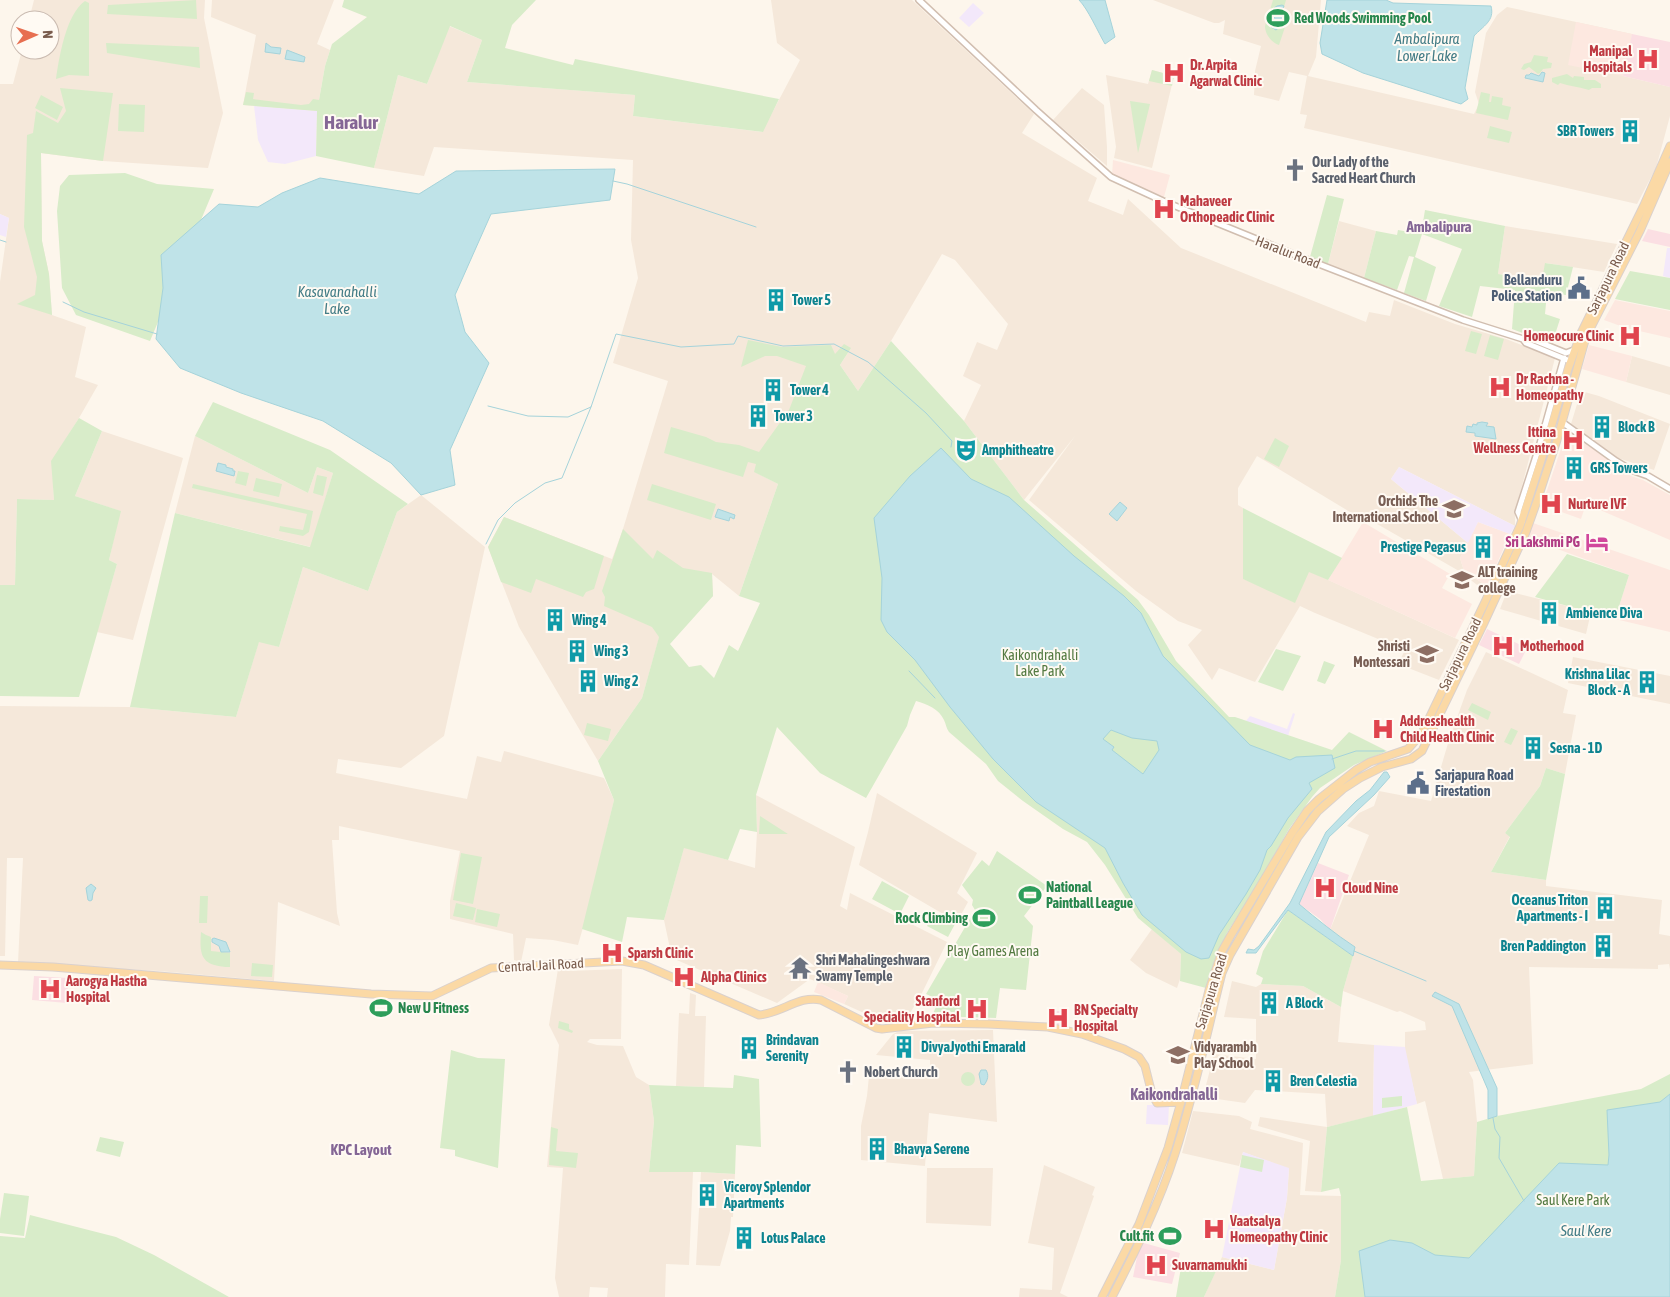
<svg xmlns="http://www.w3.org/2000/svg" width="1670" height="1297" font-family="'Asap Condensed',sans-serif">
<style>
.residential{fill:#f5e8da}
.commercial{fill:#fde8e0}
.education{fill:#f3e8fa}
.medical{fill:#fbdfe3}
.green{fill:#d8ecc9}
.water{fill:#bfe3e8;stroke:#a5d3da;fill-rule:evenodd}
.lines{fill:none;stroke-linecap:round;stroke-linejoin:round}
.stream{stroke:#a5d3da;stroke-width:1}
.minor-casing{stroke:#d1beb0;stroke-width:8}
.major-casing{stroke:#dad1cd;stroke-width:9}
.minor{stroke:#fff;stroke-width:5}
.major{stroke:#fbd9a5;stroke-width:7}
.labels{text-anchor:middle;stroke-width:4;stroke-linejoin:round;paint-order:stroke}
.leisure-label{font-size:14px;font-weight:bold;fill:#27864d;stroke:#fffaf3;text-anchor:start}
.health-label{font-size:14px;font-weight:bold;fill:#be3a42;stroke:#fffaf3;text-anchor:start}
.culture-label{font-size:14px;font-weight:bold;fill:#0d838f;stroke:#fffaf3;text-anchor:start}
.worship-label{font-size:14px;font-weight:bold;fill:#5b616d;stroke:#fffaf3;text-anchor:start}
.street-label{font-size:14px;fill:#7a5c4d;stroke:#fffaf3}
.service-label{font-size:14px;font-weight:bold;fill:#4e5e75;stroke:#fffaf3;text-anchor:end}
.education-label{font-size:14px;font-weight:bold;fill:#785e54;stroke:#fffaf3;text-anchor:end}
.hotel-label{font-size:14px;font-weight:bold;fill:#b23c85;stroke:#fffaf3;text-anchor:end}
.park-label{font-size:14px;fill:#537a41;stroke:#fffaf3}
.water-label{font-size:15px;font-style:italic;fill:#437c86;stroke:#fffaf3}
.neighbourhood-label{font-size:15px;font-weight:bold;fill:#846695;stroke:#fffaf3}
.quarter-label{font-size:16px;font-weight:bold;fill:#846695;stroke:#fffaf3}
.district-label{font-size:19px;font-weight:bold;fill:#846695;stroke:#fffaf3}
</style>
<rect width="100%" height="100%" fill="#fdf6ec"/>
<path class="residential" d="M34 0H205L204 18 223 113 208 168 103 161 41 153 42 241 49 274 52 315 86 327 75 377 98 385 79 418 52 461 54 500 17 499 15 585H0V282L9 218 0 214V84H13L22 50H50V20H29Z
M212 0H334L317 44 330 50 325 66 317 111 243 105 256 35 211 17Z
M771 0H912L1034 114 1022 133 1097 178 1088 201 1123 215 1128 199 1181 248 1366 322 1369 312 1390 316 1394 300 1455 324 1506 339 1555 358 1515 513V526L1399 467 1391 479 1468 543 1460 558 1464 571 1487 586 1485 591 1459 571 1365 517 1360 518 1257 456 1238 488V505L1243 508 1244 579 1266 589 1309 571 1459 640 1439 680 1398 664 1405 650 1315 613 1300 606 1255 682 1219 668 1212 680 1188 645 1202 630 1178 621 1136 591 1029 500 1075 436 1024 500 964 421 981 385 963 376 977 342 997 350 1008 324 955 260 942 254 891 341 858 391 840 365 851 348 755 472 778 484 739 596 712 574 713 596 659 638 642 698 598 761 519 627 488 547 504 517 612 559 623 529 668 381 613 363 638 278 631 240 633 160 434 147 424 176 374 168 398 75 427 84 449 26 482 40 467 82 635 95 633 116 762 132 800 60 777 43Z
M1153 0H1321L1316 57 1308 76 1474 114 1479 104 1475 92 1486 33 1497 15 1507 7 1632 34 1623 76 1670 87V116L1656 168 1637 204 1304 128 1307 115 1300 114 1307 76 1289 72 1279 101 1254 95 1255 71 1261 46 1223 34 1225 20 1219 23H1214Z
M1152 70 1174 76 1152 168 1114 158 1116 147 1106 75 1148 84Z
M1082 88 1104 105 1107 147V166L1053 120Z
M1339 221 1376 231 1364 278 1328 264Z
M1505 226 1617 244 1604 272 1546 263 1543 280 1498 274Z
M1632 356 1670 367V395L1626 382Z
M1581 391 1599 396 1670 424 1654 470 1618 458 1571 424Z
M102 431 183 458 133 640 97 632 117 564 109 560 120 511 75 496Z
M195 436 308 493 317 467 333 473 311 547 175 513Z
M421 495 485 547 444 736 401 768 338 759 336 773 467 799 477 756 501 762 504 751 604 778 614 800 588 910 578 945 553 940 526 938 521 962 514 960 513 934 450 919V901L460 851 339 826V840H332L337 913 340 926 278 902 274 981 159 971 18 963 23 858H7L5 956H0V706L130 707 236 717 259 641 279 647 303 567 368 591 397 512Z
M1507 591 1591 612 1586 634 1500 609Z
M1486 652 1568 690 1563 713 1576 715 1565 774 1546 768 1540 786 1505 833 1510 836 1491 872 1546 880V886L1662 900 1659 934 1670 936V969L1669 964 1658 965V969L1529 967 1533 1064 1469 1072 1473 1080 1477 1122 1474 1176 1443 1179 1425 1101 1417 1104 1405 1051V1032L1426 1030 1425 1022 1400 1011 1397 1012 1343 991 1355 948 1330 930 1369 835 1347 826 1359 813 1374 806 1379 791 1431 801 1449 740 1467 690Z
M1573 657 1670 676V704L1568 683Z
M877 793 977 853 957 893 968 902 957 922 859 865 868 832Z
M756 795 855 847 840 906 847 910 850 893 947 942 921 995 907 1018 903 1021 891 1023 884 1022 844 1004 848 996 810 979 777 1003 672 958 664 920 684 847 755 868 757 832Z
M1152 929 1181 954 1180 979 1177 988 1146 973 1130 960Z
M558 969 568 971 622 969 621 1039H590L587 1042 597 1045 623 1046 636 1077 649 1085 654 1121 649 1172H693L689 1265 666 1264 665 1297H607L608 1288 590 1287 589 1297H559L555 1278 563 1168 547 1167 559 1045 549 1025Z
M1232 981 1256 987 1261 984 1303 986 1341 1007 1338 1042 1374 1045 1373 1116 1327 1127 1321 1192 1305 1191 1310 1141 1258 1126 1260 1117 1327 1127 1325 1094 1255 1090 1245 1103 1203 1097 1214 1054 1256 1059V1019L1224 1017Z
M690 993 696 995 695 1016H706L704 1087 676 1086 679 1013 689 1014Z
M993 1030 997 1122 929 1113 925 1166 861 1160V1126L867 1096 869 1076 930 1077V1060L876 1055 893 1034 899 1031Z
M1193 1111 1239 1116 1252 1122 1250 1129 1303 1143 1300 1195 1341 1196V1260L1335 1297H1204L1222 1257 1274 1270 1287 1198 1289 1169 1243 1152 1239 1166 1182 1153Z
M1044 1165 1095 1187 1092 1195 1094 1196 1060 1293 1068 1297H1019L1020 1288 1052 1290 1054 1248 1028 1243Z
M927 1168H993L991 1226 926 1223Z
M701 1172 735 1174 733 1217H731L730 1231 720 1266 696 1265Z"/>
<path class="commercial" d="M1576 22 1632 34 1623 76 1568 65Z
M1113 160 1170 175 1164 197 1112 176Z
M1615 300 1670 311V338L1626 328 1604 320Z
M1589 345 1632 356 1626 382 1582 369Z
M1567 431 1631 476 1643 480 1670 495V540L1586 504 1581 519 1542 505Z
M1363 522 1450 574 1442 588 1472 604 1455 638 1328 580Z
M1478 522 1510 534 1487 586 1464 571 1460 558Z
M1533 523 1670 570V632L1615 619 1629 575 1527 538Z
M818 982 848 996 844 1004 814 992Z"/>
<path class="education" d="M973 3 984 13 969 27 959 18Z
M254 106 317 111 316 156 285 164 268 162 258 140Z
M0 214 9 218 6 237 0 235Z
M1667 248H1670V278L1663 276Z
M1399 467 1515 526 1510 534 1478 522 1468 543 1391 479Z
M1293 713 1295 714 1288 736 1314 744 1312 751 1235 717 1246 721 1250 716 1287 729Z
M1374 1045 1405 1047 1417 1104 1373 1116Z
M1147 1105H1169L1168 1125 1146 1124Z
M1243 1152 1289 1168 1287 1198 1274 1270 1222 1257Z"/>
<path class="medical" d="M1632 34 1670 42V87L1623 76Z
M1648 229 1670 234V247L1642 241Z
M1487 629 1527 648 1519 664 1479 645Z
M1318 863 1349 875 1330 930 1320 919 1299 904Z
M34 976 68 978 67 1003 32 1000Z
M1051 1011H1065L1064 1025H1051Z
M1140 1242 1180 1253 1172 1284 1133 1277Z"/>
<path class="green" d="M196 0 197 19 107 14 108 5Z
M344 0H536L512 25 505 48 573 65 575 59 779 99 763 132 633 116 635 95 467 82 482 40 450 26 427 84 398 75 374 168 316 156 317 111 243 105 246 92 254 93 253 99 301 105 309 104 313 99 319 100 325 66 332 44 367 17 342 7Z
M1273 0H1286L1283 11 1289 15 1279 45C1271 42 1265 34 1265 26Z
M85 1 89 3V76L69 75 56 79C59 58 66 14 85 1Z
M106 43 199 47 200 68 107 53Z
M1534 55 1548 57 1547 62 1552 63 1551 68 1543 69 1540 73 1538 74 1529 67 1524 70 1521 69 1524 64 1531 62Z
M1152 70 1174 76 1172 86 1149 81Z
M1567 74 1573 78 1574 76 1584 77V80H1595L1601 84V88H1592L1589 90C1579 87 1569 86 1560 83L1558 85 1552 82V78Z
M60 88 113 93 103 161 41 153 42 241 49 274 52 315 17 304 35 295 37 277 24 227 27 135 33 133 36 111 58 123 66 111Z
M1481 92 1490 94 1489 102H1491L1492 96 1503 98 1502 105 1511 107 1508 120 1476 113Z
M41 95 63 107 57 120 35 108Z
M1130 101 1150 104 1138 153Z
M119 104 145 105 144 132 118 131Z
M1490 126 1512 132 1509 143 1487 138Z
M125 173 157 184 214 189 150 341 76 315 62 288 57 211 60 186 69 175Z
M1327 195 1344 199 1328 264 1310 257Z
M1425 210 1505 226 1498 274 1542 280 1545 263 1573 267 1566 295 1547 293 1545 314 1560 319 1552 344 1512 329 1515 290 1480 286 1472 317 1439 306 1462 249 1422 234 1415 257 1436 267 1426 301 1404 293 1414 257 1409 256 1397 290 1364 278 1376 231 1397 235 1398 230 1421 234Z
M1630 271 1670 278V310L1615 299Z
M1471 331 1482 334 1476 354 1465 351Z
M1490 335 1504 339 1498 360 1484 356Z
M748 340 782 347 831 345 835 354 844 344 851 348 840 365 858 391 891 341 964 421 1024 500 1138 600 1149 615 1176 661 1229 717H1235L1332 750 1349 732 1387 751 1354 765 1320 788 1312 797 1289 829 1262 877 1227 933 1206 988 1180 981 1181 954 1138 918 1105 865 1087 842 1063 829 1023 801 998 781 986 764 949 732C946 728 946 724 944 720 939 709 927 704 916 701L910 715 907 726 866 798 820 773 777 727 756 795 757 832 740 829 728 860 684 848 664 920 627 917 622 942 582 929 614 800 598 761 642 698 659 637 652 627 604 606 605 597 602 591 623 529 653 559 657 550 683 568 712 573 713 596 670 644 689 667 701 665 714 678 729 645 738 651 760 603 739 596 778 484 754 472 756 464 748 462 743 477 664 453 671 427 706 437 716 442 739 445 759 452 789 410 806 366 777 356H765L741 367Z
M213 402 330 450 408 504 397 512 368 591 303 567 279 647 259 642 236 717 130 707 175 513 310 547 333 473 317 467 308 493 195 436Z
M79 418 102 431 75 496 121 511 109 560 117 564 79 697 0 696V585H15L17 499 54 500 51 461Z
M1275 438 1289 446 1279 467 1264 459Z
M238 471 249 473 246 486 235 483Z
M317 475 327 477 323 496 313 493Z
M256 478 282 484 279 497 253 491Z
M193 484 313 511 309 532 303 536 279 531 280 526 303 530 307 514 192 488Z
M652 484 716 504 711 520 647 500Z
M1243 508 1342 558 1328 580 1309 572 1295 603 1243 579Z
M504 517 604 556 594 589 586 592 583 597 536 579 531 593 501 582 488 547Z
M1567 554 1629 575 1615 619 1535 597Z
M1276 649 1301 656 1283 691 1258 682Z
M1324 661 1335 665 1325 684 1317 681Z
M1472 703 1491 712 1488 720 1468 710Z
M587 723 611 729 608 741 584 735Z
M1511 728 1518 731 1511 745 1504 742Z
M1546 768 1565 774 1546 880 1491 872 1510 837 1505 833 1540 786Z
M760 816 788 834H759Z
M997 851 1047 886 1024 916 1033 926 1026 990 1000 988 996 1018 932 1016 939 1000 926 994 975 910 972 905 973 900 962 885 982 860 989 866Z
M461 853 482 857 473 904 453 900Z
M882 881 909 896 900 914 872 899Z
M200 896H208L207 923H199Z
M456 903 476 908 473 920 453 916Z
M477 909 500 914 497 927 475 922Z
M1288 910 1353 956 1343 991 1341 1007 1303 986 1261 984 1263 978 1256 974 1263 951Z
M935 912 955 924 948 937 927 926Z
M201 932 206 935 211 937V951L230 953V967C202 966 199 957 201 932Z
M252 963 273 965 272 977 251 976Z
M559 1021 569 1024V1029L573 1031 572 1033 558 1028Z
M451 1050 478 1058 505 1059 498 1168 455 1156V1150L440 1148Z
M961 1079a7 7 0 1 1 14 0a7 7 0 1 1-14 0Z
M1670 1074V1297H1335L1341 1260V1196L1339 1188 1321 1192 1327 1127 1407 1107 1421 1181 1474 1176 1477 1122 1497 1116 1641 1089Z
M734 1075 759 1079 761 1147 736 1145 735 1174 701 1172H649L654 1121 649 1085 733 1088Z
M1402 1096V1106L1382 1108V1098Z
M551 1127 558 1129 556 1151 578 1153 576 1168 549 1165Z
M100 1137 124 1142 120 1157 96 1151Z
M1242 1155 1264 1160 1262 1172 1240 1167Z
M4 1193 29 1196 24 1236 0 1233V1219Z
M30 1215 116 1237 154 1255 229 1297H0V1236L25 1238Z
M1182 1261 1217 1269 1204 1297H1176Z"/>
<path class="water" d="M1079 0H1105L1115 37 1105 44C1098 32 1088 9 1079 0Z
M1327 0H1386L1393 3 1491 6C1495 21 1483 26 1474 36L1465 88 1468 99 1461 104 1363 73 1322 54 1320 43Z
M1282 5 1284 6 1281 14 1283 17 1281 26 1276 30 1271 27 1270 24 1275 16 1274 8 1277 6Z
M266 43 271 47 281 48 280 54 265 52Z
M287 50 305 57 304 62 285 59Z
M1542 72 1545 73 1543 82 1525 78 1526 75H1529L1531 73 1539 76Z
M615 169 610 200 491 214 455 295 465 332 489 363 450 450 455 485 421 495 391 463 323 421 241 393 180 368 156 339 163 288 161 255 219 204 258 207 282 193 320 178 419 194 456 171Z
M1482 422 1488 423 1486 426 1494 427 1496 439 1475 436V433L1466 432 1467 426 1472 427 1473 424 1477 425V423Z
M941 448 971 479 1009 497 1074 556 1124 596 1141 613 1163 656 1250 745 1290 760 1296 757 1332 755 1335 768 1309 783 1312 789 1288 818 1271 846 1267 850 1260 870 1246 894 1219 935 1209 958 1201 959 1186 952 1142 915 1123 883 1105 848 1036 802 993 759 950 707 915 660 887 632 881 620 882 578 874 518 910 476ZM1111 730 1132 738 1157 741 1159 750 1143 774 1112 750 1114 747 1103 739Z
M218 463 226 465V467L233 469V471H235L234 476 216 471Z
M1120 502 1127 508 1117 521 1109 514Z
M718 509 735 515 734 519 730 517 729 521 715 517Z
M1384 772H1387L1390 777 1374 795 1329 837 1299 904C1317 919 1335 934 1355 947L1353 956 1288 910 1256 953H1246L1248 949 1254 950 1259 946 1290 903 1326 832 1356 801 1370 790Z
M91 884 96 888 93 893 92 900 90 901 88 900 86 888Z
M214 938 226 942 230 952H221L219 946 212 942V939Z
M1435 992 1459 1004 1497 1088V1116L1488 1119V1090L1452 1006 1432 996Z
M981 1070H986C989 1075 988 1080 984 1085L981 1084 979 1074Z
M1670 1094V1297H1365L1359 1251 1390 1240 1412 1243 1435 1255 1469 1258 1559 1163 1608 1165 1609 1155 1607 1110 1660 1102Z"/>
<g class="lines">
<path class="stream" d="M613 181 627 184 756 227
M0 240 6 242
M63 302 84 312 157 334
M488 406 528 416 568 417 591 407 616 334 681 347 734 344 738 336 783 346 834 344 868 362 926 413 952 441 951 447
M486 544 498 520 515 503 545 483 562 478 591 407
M909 671 935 698
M1332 759 1356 751H1384
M1354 951 1426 981
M1493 1118 1495 1129 1500 1137 1499 1158 1524 1201"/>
<defs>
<path id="minor" d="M919 0 1036 110 1111 177 1163 201 1298 256 1463 320 1523 339 1526 343 1570 361
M1523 339 1529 338 1566 353 1574 350
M1562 422 1616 461 1631 470 1648 476 1670 489
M1522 521 1518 512 1539 447 1564 358"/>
<path id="major" d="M0 965 53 967 371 994 432 996 491 968 622 961 644 965 759 1015C782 1013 799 995 821 1000L876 1028 882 1029 933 1023 988 1024 1048 1027 1082 1034 1124 1049 1139 1057 1145 1066 1152 1094 1157 1103 1181 1102
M1102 1297 1139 1224 1168 1148 1181 1102 1209 990 1222 951 1231 935 1292 833 1307 811 1319 799 1356 770 1370 762 1408 749 1422 733 1485 602 1520 526 1546 445 1568 369 1581 333 1644 205 1670 146
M1112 1297C1136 1250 1159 1204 1175 1154 1194 1095 1207 1033 1222 973L1230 955 1298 837 1318 811 1343 789 1360 778 1382 767 1411 759 1422 751 1484 623 1526 532 1536 504 1557 440 1586 337 1640 231 1670 162"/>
</defs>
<use href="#minor" class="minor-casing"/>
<use href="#major" class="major-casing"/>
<use href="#minor" class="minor"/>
<use href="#major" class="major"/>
</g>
<defs>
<symbol id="stadium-bare" viewBox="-9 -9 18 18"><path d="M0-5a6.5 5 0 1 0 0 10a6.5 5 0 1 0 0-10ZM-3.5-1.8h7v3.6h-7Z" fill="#2e9e5b" stroke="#fffaf3" stroke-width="2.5" paint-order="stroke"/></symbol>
<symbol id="hospital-bare" viewBox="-9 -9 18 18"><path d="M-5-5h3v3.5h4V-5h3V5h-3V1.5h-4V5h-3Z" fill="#e0444e" stroke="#fffaf3" stroke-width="2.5" paint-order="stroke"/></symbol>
<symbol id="building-bare" viewBox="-9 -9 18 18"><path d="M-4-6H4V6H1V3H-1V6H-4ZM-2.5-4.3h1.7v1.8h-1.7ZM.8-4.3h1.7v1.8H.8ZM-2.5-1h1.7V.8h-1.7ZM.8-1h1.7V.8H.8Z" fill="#0f9aa8" stroke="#fffaf3" stroke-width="2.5" paint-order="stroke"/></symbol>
<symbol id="church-bare" viewBox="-9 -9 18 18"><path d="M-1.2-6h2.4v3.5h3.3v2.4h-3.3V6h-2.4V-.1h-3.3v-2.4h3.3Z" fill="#6b7280" stroke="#fffaf3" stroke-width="2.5" paint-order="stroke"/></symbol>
<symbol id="civic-bare" viewBox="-9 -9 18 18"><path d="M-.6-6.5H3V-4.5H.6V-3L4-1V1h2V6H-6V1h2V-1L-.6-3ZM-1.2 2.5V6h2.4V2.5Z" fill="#5c6f8a" stroke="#fffaf3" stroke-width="2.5" paint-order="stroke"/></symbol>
<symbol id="theatre-bare" viewBox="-9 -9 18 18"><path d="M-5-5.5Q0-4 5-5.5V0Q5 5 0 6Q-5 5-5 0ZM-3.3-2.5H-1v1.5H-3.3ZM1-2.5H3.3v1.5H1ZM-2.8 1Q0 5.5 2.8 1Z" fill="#0f9aa8" stroke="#fffaf3" stroke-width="2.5" paint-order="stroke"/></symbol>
<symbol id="school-bare" viewBox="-9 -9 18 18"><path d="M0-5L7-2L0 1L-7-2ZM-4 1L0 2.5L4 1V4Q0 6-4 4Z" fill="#8d6e63" stroke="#fffaf3" stroke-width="2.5" paint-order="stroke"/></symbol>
<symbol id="hotel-bare" viewBox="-9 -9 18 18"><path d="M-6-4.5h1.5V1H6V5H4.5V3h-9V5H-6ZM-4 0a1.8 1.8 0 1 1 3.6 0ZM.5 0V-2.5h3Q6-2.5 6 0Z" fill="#d1479c" stroke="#fffaf3" stroke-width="2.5" paint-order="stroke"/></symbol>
<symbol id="university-bare" viewBox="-9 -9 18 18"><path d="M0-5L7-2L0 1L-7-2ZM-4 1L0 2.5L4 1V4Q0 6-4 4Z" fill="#8d6e63" stroke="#fffaf3" stroke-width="2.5" paint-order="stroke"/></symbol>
<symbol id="temple-bare" viewBox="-9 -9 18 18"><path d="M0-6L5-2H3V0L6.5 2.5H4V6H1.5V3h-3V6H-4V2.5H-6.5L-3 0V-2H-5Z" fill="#6b7280" stroke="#fffaf3" stroke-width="2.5" paint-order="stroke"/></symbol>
</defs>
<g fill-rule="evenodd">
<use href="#stadium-bare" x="1262" y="2" width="32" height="32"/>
<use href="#hospital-bare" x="1632" y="43" width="32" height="32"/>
<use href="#hospital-bare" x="1158" y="57" width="32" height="32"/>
<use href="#building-bare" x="1614" y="115" width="32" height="32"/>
<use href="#church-bare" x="1279" y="154" width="32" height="32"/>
<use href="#hospital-bare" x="1148" y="193" width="32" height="32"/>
<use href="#civic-bare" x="1563" y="272" width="32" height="32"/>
<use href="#building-bare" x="760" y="284" width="32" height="32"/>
<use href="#hospital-bare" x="1614" y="320" width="32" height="32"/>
<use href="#hospital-bare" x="1484" y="371" width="32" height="32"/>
<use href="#building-bare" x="757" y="374" width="32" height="32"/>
<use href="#building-bare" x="742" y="400" width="32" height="32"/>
<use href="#building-bare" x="1586" y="411" width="32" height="32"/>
<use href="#hospital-bare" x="1557" y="424" width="32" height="32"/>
<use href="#theatre-bare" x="950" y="434" width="32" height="32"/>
<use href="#building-bare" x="1558" y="452" width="32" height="32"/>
<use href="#hospital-bare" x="1535" y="488" width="32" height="32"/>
<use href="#school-bare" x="1438" y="493" width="32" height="32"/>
<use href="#hotel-bare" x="1581" y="526" width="32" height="32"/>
<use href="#building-bare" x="1467" y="531" width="32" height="32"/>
<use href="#university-bare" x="1446" y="564" width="32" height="32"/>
<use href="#building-bare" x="1533" y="597" width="32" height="32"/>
<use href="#building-bare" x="539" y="604" width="32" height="32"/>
<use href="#hospital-bare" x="1487" y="630" width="32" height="32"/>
<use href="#building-bare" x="561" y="635" width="32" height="32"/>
<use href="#school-bare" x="1411" y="638" width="32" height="32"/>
<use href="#building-bare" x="572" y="665" width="32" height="32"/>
<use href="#building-bare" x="1631" y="666" width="32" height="32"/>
<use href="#hospital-bare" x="1367" y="713" width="32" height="32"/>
<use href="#building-bare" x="1517" y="732" width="32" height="32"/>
<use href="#civic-bare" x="1402" y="767" width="32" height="32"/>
<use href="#hospital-bare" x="1309" y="872" width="32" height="32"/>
<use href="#stadium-bare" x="1014" y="879" width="32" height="32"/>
<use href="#building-bare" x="1589" y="892" width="32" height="32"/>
<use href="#stadium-bare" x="968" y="902" width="32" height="32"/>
<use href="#building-bare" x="1587" y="930" width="32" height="32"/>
<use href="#hospital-bare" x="596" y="937" width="32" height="32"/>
<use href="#temple-bare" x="784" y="952" width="32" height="32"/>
<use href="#hospital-bare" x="668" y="961" width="32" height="32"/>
<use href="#hospital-bare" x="34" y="973" width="32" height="32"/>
<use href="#building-bare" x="1253" y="987" width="32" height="32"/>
<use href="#stadium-bare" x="365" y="992" width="32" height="32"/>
<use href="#hospital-bare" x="961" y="993" width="32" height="32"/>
<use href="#hospital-bare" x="1042" y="1002" width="32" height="32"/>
<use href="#building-bare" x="888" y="1031" width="32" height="32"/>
<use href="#building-bare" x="733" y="1032" width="32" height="32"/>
<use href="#school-bare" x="1162" y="1039" width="32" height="32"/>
<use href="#church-bare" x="832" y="1056" width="32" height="32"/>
<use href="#building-bare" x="1257" y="1065" width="32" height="32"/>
<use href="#building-bare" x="861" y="1133" width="32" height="32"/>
<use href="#building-bare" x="691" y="1179" width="32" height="32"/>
<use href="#hospital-bare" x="1198" y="1213" width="32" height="32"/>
<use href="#stadium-bare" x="1154" y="1220" width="32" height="32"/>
<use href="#building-bare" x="728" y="1222" width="32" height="32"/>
<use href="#hospital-bare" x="1140" y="1249" width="32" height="32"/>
</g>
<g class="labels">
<g class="leisure-label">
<text x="1294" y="23">Red Woods Swimming Pool</text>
<text x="1046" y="892">National<tspan x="1046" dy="16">Paintball League</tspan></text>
<text x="968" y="923" text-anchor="end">Rock Climbing</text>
<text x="398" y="1013">New U Fitness</text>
<text x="1154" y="1241" text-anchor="end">Cult.fit</text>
</g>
<g class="health-label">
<text x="1632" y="56" text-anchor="end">Manipal<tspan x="1632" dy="16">Hospitals</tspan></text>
<text x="1190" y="70">Dr. Arpita<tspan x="1190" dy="16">Agarwal Clinic</tspan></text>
<text x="1180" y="206">Mahaveer<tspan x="1180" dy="16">Orthopeadic Clinic</tspan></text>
<text x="1614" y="341" text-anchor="end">Homeocure Clinic</text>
<text x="1516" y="384">Dr Rachna -<tspan x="1516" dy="16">Homeopathy</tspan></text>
<text x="1556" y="437" text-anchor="end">Ittina<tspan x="1556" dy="16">Wellness Centre</tspan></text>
<text x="1568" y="509">Nurture IVF</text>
<text x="1520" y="651">Motherhood</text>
<text x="1400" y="726">Addresshealth<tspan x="1400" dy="16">Child Health Clinic</tspan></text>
<text x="1342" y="893">Cloud Nine</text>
<text x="628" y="958">Sparsh Clinic</text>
<text x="701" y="982">Alpha Clinics</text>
<text x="66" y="986">Aarogya Hastha<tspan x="66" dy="16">Hospital</tspan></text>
<text x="960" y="1006" text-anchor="end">Stanford<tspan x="960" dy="16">Speciality Hospital</tspan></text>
<text x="1074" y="1015">BN Specialty<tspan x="1074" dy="16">Hospital</tspan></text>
<text x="1230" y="1226">Vaatsalya<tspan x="1230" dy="16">Homeopathy Clinic</tspan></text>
<text x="1172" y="1270">Suvarnamukhi</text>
</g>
<g class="culture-label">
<text x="1614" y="136" text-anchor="end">SBR Towers</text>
<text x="792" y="305">Tower 5</text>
<text x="790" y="395">Tower 4</text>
<text x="774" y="421">Tower 3</text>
<text x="1618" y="432">Block B</text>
<text x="982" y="455">Amphitheatre</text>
<text x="1590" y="473">GRS Towers</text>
<text x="1466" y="552" text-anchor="end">Prestige Pegasus</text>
<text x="1566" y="618">Ambience Diva</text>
<text x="572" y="625">Wing 4</text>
<text x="594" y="656">Wing 3</text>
<text x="1630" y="679" text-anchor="end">Krishna Lilac<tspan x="1630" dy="16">Block - A</tspan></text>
<text x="604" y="686">Wing 2</text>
<text x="1550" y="753">Sesna - 1D</text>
<text x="1588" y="905" text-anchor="end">Oceanus Triton<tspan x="1588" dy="16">Apartments - I</tspan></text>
<text x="1586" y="951" text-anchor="end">Bren Paddington</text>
<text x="1286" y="1008">A Block</text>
<text x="766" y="1045">Brindavan<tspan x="766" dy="16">Serenity</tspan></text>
<text x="921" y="1052">DivyaJyothi Emarald</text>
<text x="1290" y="1086">Bren Celestia</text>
<text x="894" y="1154">Bhavya Serene</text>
<text x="724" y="1192">Viceroy Splendor<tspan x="724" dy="16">Apartments</tspan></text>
<text x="761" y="1243">Lotus Palace</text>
</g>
<g class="worship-label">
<text x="1312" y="167">Our Lady of the<tspan x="1312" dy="16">Sacred Heart Church</tspan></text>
<text x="816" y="965">Shri Mahalingeshwara<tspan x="816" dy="16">Swamy Temple</tspan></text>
<text x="864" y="1077">Nobert Church</text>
</g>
<g class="street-label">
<text transform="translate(1288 252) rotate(21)" y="5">Haralur Road</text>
<text transform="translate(1608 278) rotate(-64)" y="5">Sarjapura Road</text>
<text transform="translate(1460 654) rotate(-64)" y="5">Sarjapura Road</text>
<text transform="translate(541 965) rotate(-3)" y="5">Central Jail Road</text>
<text transform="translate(1211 991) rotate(-73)" y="5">Sarjapura Road</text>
</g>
<g class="service-label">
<text x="1562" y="285">Bellanduru<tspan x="1562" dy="16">Police Station</tspan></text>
<text x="1435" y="780" text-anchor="start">Sarjapura Road<tspan x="1435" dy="16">Firestation</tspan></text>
</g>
<g class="education-label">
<text x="1438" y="506">Orchids The<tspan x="1438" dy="16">International School</tspan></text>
<text x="1478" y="577" text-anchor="start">ALT training<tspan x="1478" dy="16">college</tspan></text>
<text x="1410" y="651">Shristi<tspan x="1410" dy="16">Montessari</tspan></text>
<text x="1194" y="1052" text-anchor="start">Vidyarambh<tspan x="1194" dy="16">Play School</tspan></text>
</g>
<g class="hotel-label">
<text x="1580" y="547">Sri Lakshmi PG</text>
</g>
<g class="park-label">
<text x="1040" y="660">Kaikondrahalli<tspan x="1040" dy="16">Lake Park</tspan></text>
<text x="993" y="956">Play Games Arena</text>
<text x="1573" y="1205">Saul Kere Park</text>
</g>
<g class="water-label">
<text x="1427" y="44">Ambalipura<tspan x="1427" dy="17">Lower Lake</tspan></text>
<text x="337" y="297">Kasavanahalli<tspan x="337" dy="17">Lake</tspan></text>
<text x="1586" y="1236">Saul Kere</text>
</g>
<g class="neighbourhood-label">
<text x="1439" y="232">Ambalipura</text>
<text x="361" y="1155">KPC Layout</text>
</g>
<g class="quarter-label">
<text x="1174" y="1100">Kaikondrahalli</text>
</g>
<g class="district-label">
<text x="351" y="129">Haralur</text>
</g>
</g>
<g transform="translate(35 35) rotate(88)"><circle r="24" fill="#fffaf3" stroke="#cabbb1"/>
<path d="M0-4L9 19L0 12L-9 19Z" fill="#e76f51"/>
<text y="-8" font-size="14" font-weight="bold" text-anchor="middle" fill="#7a5c4d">N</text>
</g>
</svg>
